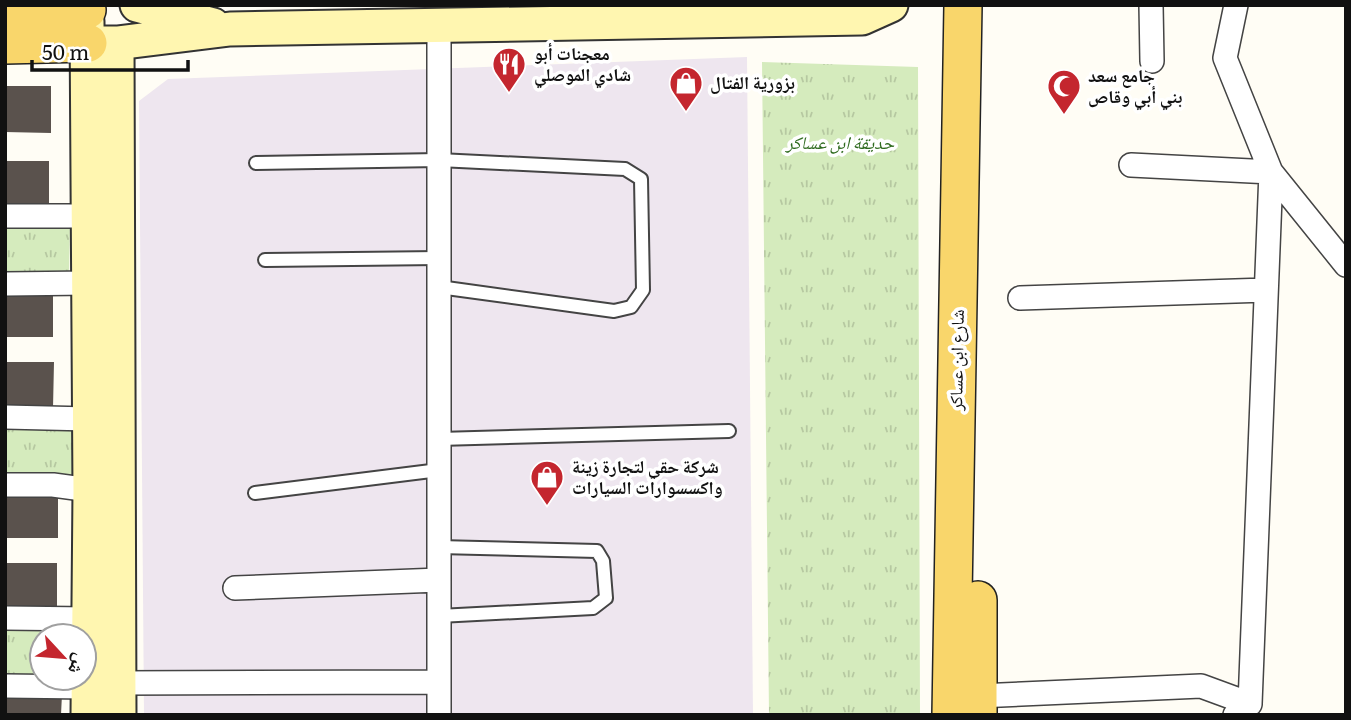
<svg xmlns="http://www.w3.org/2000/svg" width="1351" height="720" font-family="Literata,'Noto Naskh Arabic',serif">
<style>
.industrial{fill:#eee6ef}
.park{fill:url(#park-tufts)}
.building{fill:#5a524d}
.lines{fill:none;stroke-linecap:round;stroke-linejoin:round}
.lane-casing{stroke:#444;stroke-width:16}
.street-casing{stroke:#444;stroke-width:26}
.secondary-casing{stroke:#333;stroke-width:37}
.primary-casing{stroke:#222;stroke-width:40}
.lane{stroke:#fff;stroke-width:12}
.street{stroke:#fff;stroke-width:23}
.secondary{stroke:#fff6b0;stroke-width:33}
.primary{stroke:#f9d66b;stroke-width:37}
.labels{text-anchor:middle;stroke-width:7;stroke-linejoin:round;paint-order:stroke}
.poi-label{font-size:18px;font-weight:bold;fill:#111;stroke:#fff;text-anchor:start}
.park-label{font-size:18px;font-style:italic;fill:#2f6b1f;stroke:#fff}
.street-label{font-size:18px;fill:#111;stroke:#fff}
</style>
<defs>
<pattern id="park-tufts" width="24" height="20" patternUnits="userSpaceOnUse" patternTransform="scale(1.75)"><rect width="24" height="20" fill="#d5ebbd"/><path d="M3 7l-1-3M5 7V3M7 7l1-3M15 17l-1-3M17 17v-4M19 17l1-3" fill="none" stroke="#b6c8a1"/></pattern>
</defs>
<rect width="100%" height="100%" fill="#fffdf5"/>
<path class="industrial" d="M747 57 753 715H144L139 101 168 79Z"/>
<path class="park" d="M762 62 918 67 920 715H769Z
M5 223H70L69 275H5Z
M5 423 74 424V475H5Z
M5 625H77V636H42V677H5Z"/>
<path class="building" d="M5 86H51V133L5 132Z
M5 161H49V207H5Z
M5 291H53V337H5Z
M5 362H54L53 408 5 407Z
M5 492H58V538H5Z
M5 563H57V609H5Z
M5 693 62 694 61 715H5Z"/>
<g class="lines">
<defs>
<path id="lane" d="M256 163 439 160 625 169 641 179 643 290 631 307 614 311 439 287
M265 260 439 258
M439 439 729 431
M255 493 439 470
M439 547 597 551 603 561 606 598 593 608 439 616"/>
<path id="street" d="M1151 5 1152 61
M1131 165 1271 172 1225 58 1236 5
M5 216H89
M5 284 89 283
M1020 298 1266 290
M5 417 89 419
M5 485H53L90 490
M235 588 439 580
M5 618 90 619
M119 683 439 682
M5 686 87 687
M978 696 1201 686 1250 704
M439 715V25
M1235 715 1250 704 1271 172 1346 265"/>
<path id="secondary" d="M137 5 213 25
M87 21 90 490 88 715
M88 43H117L230 29 862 18 891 5
M117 43 119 715"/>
<path id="primary" d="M5 20 87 10
M5 45 88 43
M978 600V715
M951 715 963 5"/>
</defs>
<use href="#lane" class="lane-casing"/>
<use href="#street" class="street-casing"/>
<use href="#secondary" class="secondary-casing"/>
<use href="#primary" class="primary-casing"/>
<use href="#lane" class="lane"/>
<use href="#street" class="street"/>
<use href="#secondary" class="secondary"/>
<use href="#primary" class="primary"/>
</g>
<defs>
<symbol id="restaurant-pin" viewBox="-11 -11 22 30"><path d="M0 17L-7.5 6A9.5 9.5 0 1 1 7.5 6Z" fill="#c4262e" stroke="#fff"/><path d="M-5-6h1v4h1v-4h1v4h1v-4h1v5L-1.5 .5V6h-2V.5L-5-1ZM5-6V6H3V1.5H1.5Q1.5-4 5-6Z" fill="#fff"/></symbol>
<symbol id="shop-pin" viewBox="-11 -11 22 30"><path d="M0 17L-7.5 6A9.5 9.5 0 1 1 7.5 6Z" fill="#c4262e" stroke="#fff"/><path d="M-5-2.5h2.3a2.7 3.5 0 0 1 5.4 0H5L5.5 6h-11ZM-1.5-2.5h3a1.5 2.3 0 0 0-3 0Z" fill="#fff"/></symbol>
<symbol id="mosque-pin" viewBox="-11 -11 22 30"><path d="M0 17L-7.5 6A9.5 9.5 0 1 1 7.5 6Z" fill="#c4262e" stroke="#fff"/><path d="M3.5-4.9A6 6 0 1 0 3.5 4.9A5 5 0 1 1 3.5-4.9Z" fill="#fff"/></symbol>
</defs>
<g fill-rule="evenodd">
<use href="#restaurant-pin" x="490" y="45" width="38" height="52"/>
<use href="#shop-pin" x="667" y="64" width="38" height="52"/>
<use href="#mosque-pin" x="1045" y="67" width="38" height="52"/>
<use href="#shop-pin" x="528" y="458" width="38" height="52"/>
</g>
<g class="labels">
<g class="poi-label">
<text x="534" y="60">معجنات أبو<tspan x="534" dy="21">شادي الموصلي</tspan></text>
<text x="1088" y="82">جامع سعد<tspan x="1088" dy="21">بني أبي وقاص</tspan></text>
<text x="710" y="89">بزورية الفتال</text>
<text x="572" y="473">شركة حقي لتجارة زينة<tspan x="572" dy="21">واكسسوارات السيارات</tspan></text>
</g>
<g class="park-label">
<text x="840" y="149">حديقة ابن عساكر</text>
</g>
<g class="street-label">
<text transform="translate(957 360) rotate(-89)" y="6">شارع ابن عساكر</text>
</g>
</g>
<rect width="1351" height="720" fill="none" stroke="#111111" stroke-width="14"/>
<g transform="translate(63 657) rotate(116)"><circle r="33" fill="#ffffff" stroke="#a0a0a0" stroke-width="2"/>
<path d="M0-5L12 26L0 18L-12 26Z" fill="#c4262e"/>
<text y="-10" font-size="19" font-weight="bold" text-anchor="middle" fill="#111111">ش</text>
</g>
<path d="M32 60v10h156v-10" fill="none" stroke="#111111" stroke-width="3.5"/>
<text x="42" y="60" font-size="21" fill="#111111" stroke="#ffffff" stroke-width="5" paint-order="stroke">50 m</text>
</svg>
